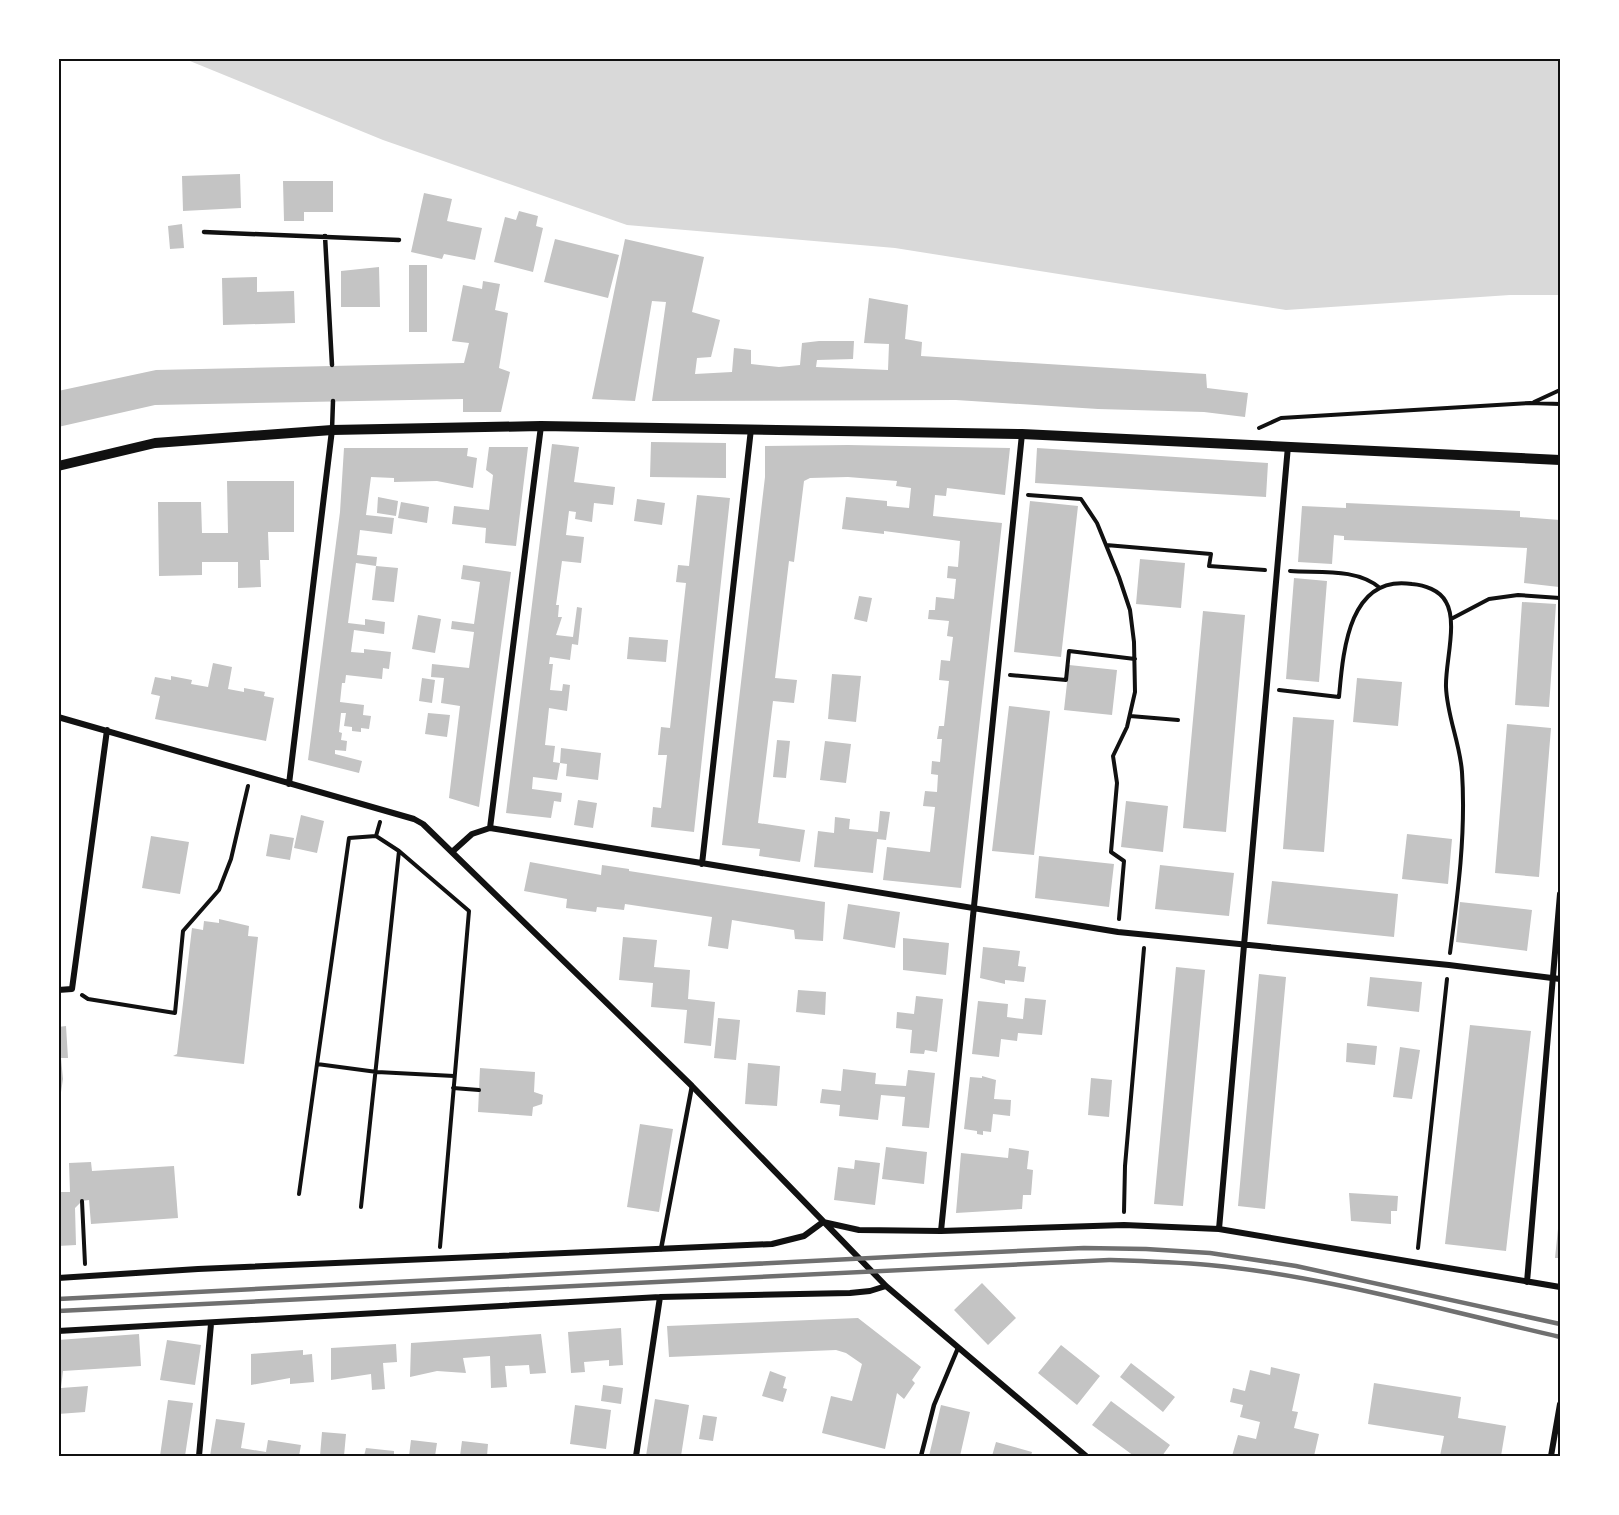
<svg xmlns="http://www.w3.org/2000/svg" width="1619" height="1515" font-family="Arial,sans-serif">
<style>
.water{fill:#d9d9d9}
.building{fill:#c4c4c4}
.lines{fill:none;stroke-linecap:round;stroke-linejoin:round}
.path{stroke:#111;stroke-width:4}
.service{stroke:#111;stroke-width:4.5}
.minor{stroke:#111;stroke-width:6}
.tertiary{stroke:#111;stroke-width:10}
.rail{stroke:#707070;stroke-width:4.5}
.neatline{fill:none;stroke:#111;stroke-width:2}
</style>
<rect width="100%" height="100%" fill="#fff"/>
<path class="water" d="M185 59H1560V295H1510L1286 310 895 248 627 225 383 140Z"/>
<path class="building" d="M240 174 241 208 183 211 182 176Z
M283 181H333V212H304V221H284Z
M424 193 452 199 447 221 482 228 475 260 444 254 442 259 411 252Z
M519 211 538 216 536 226 543 228 533 272 494 262 505 217 516 220Z
M182 224 184 248 170 249 168 226Z
M555 239 619 255 608 298 544 282Z
M625 239 704 257 692 312 720 320 711 357 697 358 695 374 732 372 734 348 751 350V364L779 367 800 365 802 343 819 341H854L853 359 817 360 816 367 888 370 889 344 864 343 869 298 908 305 905 339 922 342 921 356 1206 374 1207 388 1248 393 1245 417 1204 412 1098 409 956 400 652 401 666 302 652 301 635 401 592 399Z
M409 265H427V332H409Z
M379 267 380 307H341V271Z
M257 277V292L294 291 295 323 223 325 222 278Z
M483 281 500 284 495 310 508 313 499 368 510 372 501 412H463V399L155 405 58 427V391L156 370 464 363 469 343 452 341 463 285 482 289Z
M651 442 726 443V478L650 477Z
M552 444 579 447 574 482 615 487 613 505 594 503 592 522 575 519 576 512 569 511 566 535 584 537 581 563 562 561 556 605H559L558 617H562L556 635 573 637 577 607 582 608 578 645 572 644 570 660 550 657 549 664H553L550 690 562 691 563 684 570 685 567 711 549 708 545 745 555 746 553 762 560 763 557 780 533 777 532 789 562 793 561 802 554 801 551 818 506 813Z
M848 445 1010 448 1005 495 947 488 946 496 935 495 933 516 1002 523 961 888 883 880 887 847 930 852 935 807 923 806 925 791 937 792 938 775 931 774 932 761 940 762 942 739H937L939 726H944L949 681 939 680 941 660 950 661 953 637 947 636 949 621 928 619 929 610H935L936 597 954 599 956 579 947 578 948 566 958 567 960 541 884 531V534L842 529 846 497 887 501V506L909 508 911 488 896 486 897 481 848 477 810 478 804 481 794 562 789 561 775 678 797 680 794 703 773 701 758 823 805 830 800 862 759 856 760 849 722 845 765 477V446Z
M489 447H528L516 546 485 543 486 528 452 524 454 506 489 510 493 475 486 470Z
M344 448H468L467 456 477 458 473 488 437 481 394 482V478L371 477 366 515 394 518 392 534 360 530 357 555 377 557 376 566 356 563 348 623 365 625V619L385 622 384 634 354 630 351 652 364 653V649L391 652 389 669 383 668 382 679 346 675 345 683H342L340 702 364 705 363 715 371 716 369 729 361 728V732L352 731V727L344 726 346 713H341L339 732 342 733 341 740 347 741 346 751 335 750V754L362 761 359 773 308 760 340 512Z
M1037 448 1268 463 1266 497 1035 483Z
M227 481H294V532H268L269 560H260L261 587 238 588V562H202V575L159 576 158 502H201L202 533H228Z
M697 495 730 498 694 832 651 827 653 807 661 808 667 755H658L661 727 670 728 686 583 676 582 678 565 689 566Z
M378 497 398 501 396 516 377 513Z
M637 499 665 503 662 525 634 521Z
M1030 501 1078 506 1061 657 1014 652Z
M401 502 429 507 427 523 398 518Z
M1346 503 1520 511V517L1560 520 1559 587 1524 583 1527 548 1344 540V536L1334 535 1332 564 1298 562 1302 506 1346 508Z
M1140 559 1185 563 1181 608 1136 604Z
M463 565 511 572 479 807 449 798 460 706 441 703 444 678 431 677 432 664 469 668 474 632 451 629 452 621 474 624 480 582 461 579Z
M376 566 398 568 394 602 372 600Z
M1294 578 1327 581 1319 682 1286 679Z
M859 596 872 598 867 622 854 619Z
M1522 602 1556 604 1549 707 1515 705Z
M1203 611 1245 615 1226 832 1183 828Z
M418 615 441 619 435 653 412 649Z
M629 637 668 640 666 662 627 659Z
M213 663 232 667 228 689 244 692V688L265 692 264 696 274 698 266 741 155 719 160 696 151 694 155 677 171 680V676L192 680 191 684 208 687Z
M1069 665 1117 670 1112 715 1064 710Z
M832 674 861 676 856 722 828 719Z
M422 678 435 680 432 703 419 701Z
M1357 678 1402 682 1398 726 1353 722Z
M1009 706 1050 711 1034 855 992 851Z
M428 713 450 715 447 737 425 734Z
M1293 717 1334 720 1324 852 1283 849Z
M1507 724 1551 728 1539 877 1495 873Z
M777 740 790 741 786 778 773 777Z
M825 741 851 744 846 783 820 780Z
M561 748 601 753 598 780 566 776 567 764 560 763Z
M578 800 597 803 593 828 574 825Z
M1126 801 1168 806 1163 852 1121 847Z
M880 811 890 812 886 840 877 839 873 873 814 867 818 831 834 833 835 817 850 819 849 829 878 832Z
M301 815 324 821 317 853 294 848Z
M270 834 294 838 290 860 266 856Z
M1407 834 1452 839 1448 884 1402 879Z
M151 836 189 842 180 894 142 888Z
M1039 856 1114 864 1109 907 1035 898Z
M530 862 601 875 602 865 629 869V871L825 902 823 941 795 939 794 930 732 920 728 949 708 946 712 917 625 904 624 910 597 907 596 912 566 908 567 899 524 891Z
M1160 865 1234 873 1229 916 1155 909Z
M1272 881 1398 894 1394 937 1267 924Z
M1460 902 1532 910 1527 951 1456 942Z
M848 904 900 912 895 948 843 939Z
M219 919 249 926 248 936 258 937 244 1064 173 1056 177 1054 192 928 203 930 204 921 219 923Z
M623 937 657 940 654 967 690 970 688 999 715 1002 711 1046 684 1043 687 1010 651 1007 653 983 619 980Z
M903 938 949 943 946 975 903 970Z
M983 947 1020 951 1018 966 1026 967 1024 982 1005 980V984L980 978Z
M1176 967 1205 970 1183 1206 1154 1204Z
M1259 974 1286 977 1265 1209 1238 1206Z
M1370 977 1422 982 1419 1012 1367 1006Z
M798 990 826 992 825 1015 796 1012Z
M916 996 943 999 937 1052 925 1050 924 1054 910 1053 912 1030 896 1028 897 1012 914 1014Z
M1025 998 1046 1000 1042 1035 1018 1033 1017 1041 1001 1039 999 1057 972 1054 978 1001 1008 1004 1007 1017 1023 1019Z
M718 1018 740 1020 736 1060 714 1058Z
M1470 1025 1531 1031 1506 1251 1445 1244Z
M66 1026 68 1058H61L63 1079 58 1112V1027Z
M1347 1043 1377 1046 1375 1065 1346 1062Z
M1400 1047 1420 1050 1412 1099 1393 1097Z
M748 1063 780 1066 777 1106 745 1104Z
M480 1068 535 1072 534 1092 543 1095 542 1104 533 1107 532 1116 478 1112Z
M843 1069 876 1073 875 1084 906 1086 908 1070 935 1073 929 1128 902 1126 905 1097 881 1095 878 1120 839 1116 840 1105 820 1103 822 1089 841 1091Z
M982 1076 996 1080 994 1099 1011 1100 1010 1116 993 1114 991 1132 983 1131V1135L977 1134V1131L964 1129 970 1077 982 1078Z
M1091 1078 1112 1080 1109 1117 1088 1115Z
M640 1124 673 1129 659 1212 627 1207Z
M886 1147 927 1152 924 1184 882 1179Z
M1009 1148 1029 1151 1027 1169 1033 1170 1031 1195H1023L1022 1209 956 1213 961 1153 1008 1158Z
M855 1160 880 1163 875 1205 834 1200 838 1167 854 1169Z
M91 1162 92 1171 174 1166 178 1218 91 1224 89 1200 82 1201 75 1208 76 1245 58 1246V1192H70L69 1163Z
M1349 1193 1398 1196 1397 1211H1391V1224L1351 1221Z
M1559 1219H1560V1258H1555Z
M982 1283 1016 1318 988 1345 954 1310Z
M858 1318 921 1367 912 1380 915 1383 904 1399 897 1393 885 1449 822 1433 831 1396 852 1401 862 1364 846 1353 836 1350 669 1357 667 1326Z
M621 1328 623 1365 609 1366V1360L584 1362 585 1372 571 1373 568 1332Z
M139 1334 141 1366 63 1371 61 1388 88 1386 85 1412 58 1414V1340Z
M541 1334 546 1373 530 1374 529 1365 505 1366 507 1387 491 1388 490 1356 463 1358 466 1373 437 1371 410 1377 411 1343Z
M167 1340 201 1345 195 1385 160 1380Z
M396 1344 397 1362 383 1363 385 1389 372 1390 371 1374 331 1380V1348Z
M1061 1345 1100 1376 1077 1405 1038 1373Z
M303 1350V1355L312 1354 314 1382 290 1384V1378L251 1385V1354Z
M1131 1363 1175 1397 1163 1412 1120 1377Z
M1271 1367 1300 1374 1292 1411 1298 1412 1294 1428 1319 1434 1314 1456H1232L1238 1435 1256 1439 1260 1422 1240 1417 1243 1405 1230 1402 1233 1388 1245 1391 1250 1370 1270 1375Z
M770 1371 786 1377 783 1388 787 1389 783 1402 762 1396Z
M1374 1383 1461 1397 1458 1418 1506 1426 1501 1456H1440L1444 1436 1368 1424Z
M603 1385 623 1388 621 1404 601 1401Z
M655 1399 689 1405 681 1456H646Z
M168 1400 193 1403 185 1456H160Z
M1111 1401 1170 1445 1162 1456H1134L1092 1425Z
M575 1405 611 1410 606 1449 570 1444Z
M941 1405 970 1412 960 1456H929Z
M703 1415 717 1417 713 1441 699 1439Z
M216 1419 245 1423 241 1448 266 1452 268 1440 301 1445 299 1456H210Z
M322 1432 346 1434 344 1456H320Z
M411 1440 437 1443 435 1456H409Z
M462 1441 488 1444 487 1456H460Z
M996 1442 1032 1452 1031 1456H992Z
M366 1448 394 1451V1456H364Z"/>
<g class="lines">
<path class="path" d="M1534 402 1560 390
M1259 428 1281 418 1530 403 1560 404
M1028 495 1081 499 1097 523 1119 577 1130 610 1134 642 1135 692 1127 727 1113 756 1117 783 1111 852 1124 861 1119 919
M1106 545 1211 554 1209 566 1265 570
M1290 571C1320 573 1357 568 1380 588
M1451 619 1489 599 1518 595 1560 598
M1010 675 1066 680 1069 651 1135 659
M1279 690 1339 697C1343 653 1348 574 1412 584 1424 585 1440 590 1446 602 1458 622 1445 664 1446 687 1447 716 1460 743 1462 772 1466 833 1458 893 1450 953
M1130 716 1178 720
M376 836 380 822
M399 851 469 911 440 1247
M82 995 88 999 175 1013 183 931 219 890 231 859 248 786
M453 1088 479 1090
M299 1194 317 1064
M82 1201 85 1264
M361 1207 399 851 376 836 349 838 317 1064 377 1072 454 1076
M1124 1212 1125 1166 1144 948
M1418 1248 1447 979"/>
<path class="service" d="M204 232 399 240
M325 236 332 365
M332 430 333 401
M661 1249 692 1086
M921 1456 934 1405 958 1348"/>
<path class="minor" d="M58 717 414 819 423 824 692 1086 886 1286 1086 1456
M289 784 332 430
M490 828 541 426
M452 852 472 834 490 828 1118 932 1449 965 1560 979
M702 864 751 429
M58 990 72 989 107 730
M1219 1229 1288 446
M941 1231 1022 434
M58 1278 198 1269 772 1244 804 1236 823 1222 859 1230 941 1231 1124 1225 1219 1229 1560 1287
M1527 1282 1560 894
M58 1331 660 1297 850 1293 870 1291 886 1286
M199 1456 211 1324
M636 1456 660 1297
M1551 1456 1560 1404"/>
<path class="tertiary" d="M58 466 155 443 332 430 541 426 1022 434 1560 460"/>
<path class="rail" d="M58 1299 930 1255 1084 1248 1146 1249 1210 1253 1296 1266 1560 1324
M58 1311 1109 1260C1142 1261 1176 1262 1209 1265 1326 1276 1446 1311 1560 1337"/>
</g>
<rect width="1619" height="1515" fill="none" stroke="#ffffff" stroke-width="120"/>
<rect x="60" y="60" width="1499" height="1395" class="neatline"/>
</svg>
